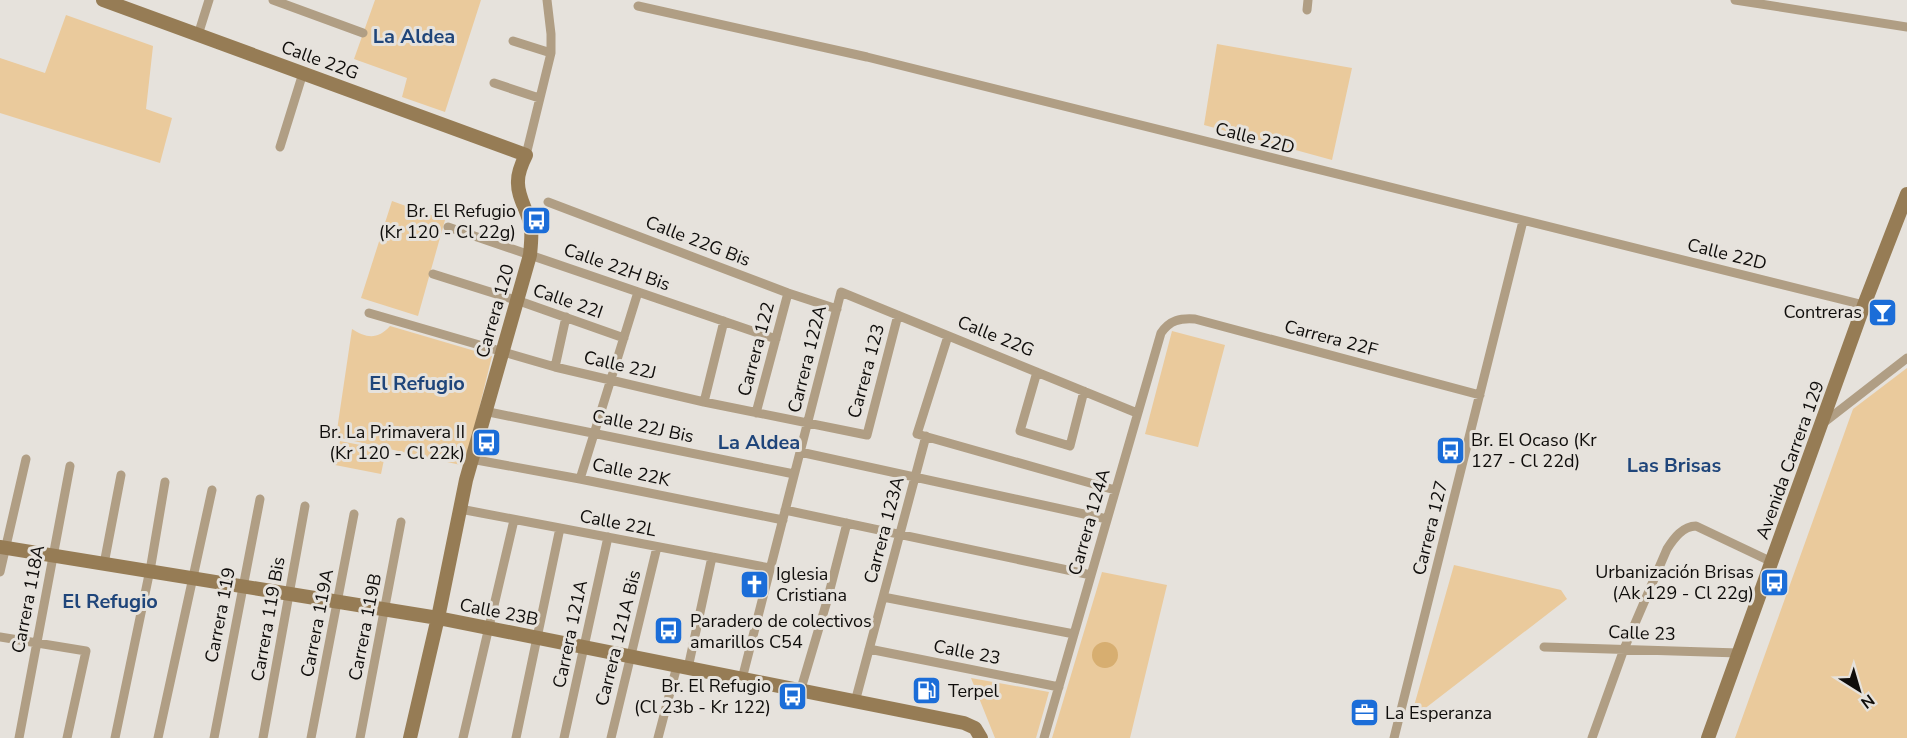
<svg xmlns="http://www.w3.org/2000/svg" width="1907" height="738" font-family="'Nunito Sans',sans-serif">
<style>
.green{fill:#eaca9c}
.water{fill:#d7ae70}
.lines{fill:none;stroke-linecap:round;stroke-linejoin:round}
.street{stroke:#b09e84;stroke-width:9}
.secondary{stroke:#967c55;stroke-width:14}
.labels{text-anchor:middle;stroke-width:6;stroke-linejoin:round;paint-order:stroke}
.street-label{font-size:18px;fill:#0f0d0b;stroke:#e6e2dc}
.poi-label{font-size:18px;fill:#0f0d0b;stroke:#e6e2dc;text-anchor:end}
.neighbourhood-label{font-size:20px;font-weight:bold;fill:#1f457a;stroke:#e6e2dc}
</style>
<rect width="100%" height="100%" fill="#e6e2dc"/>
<path class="green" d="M375 0H481L445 112 402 97 407 78 354 59Z
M66 15 153 46 146 109 172 118 160 163 0 113V58L45 73Z
M1217 44 1352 68 1332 160 1204 125Z
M392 201 445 220 418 316 361 298Z
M390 326 492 356 465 466 336 437 352 329C366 338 378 340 390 326Z
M1172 331 1225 345 1198 447 1145 434Z
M1907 368V738H1735L1853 409Z
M340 441 386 450 381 474 335 465Z
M1454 565 1561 590 1567 599 1410 720Z
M1102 572 1167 585 1130 738H1052Z
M971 678 1049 692 1036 738H995Z"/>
<path class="water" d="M1092 655a13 13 0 1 1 26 0a13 13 0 1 1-26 0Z"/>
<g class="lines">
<path class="street" d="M273 0 363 33
M1735 0 1907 27
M638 6 867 57 1864 305
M1307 10 1308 0
M198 35 209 0
M513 41 551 53
M494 83 539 98
M280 147 303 73
M526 155 551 53V34L547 0
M548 202 788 293 837 309
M448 227 776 339
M433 274 522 302 624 338
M369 313 555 367 704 402 867 435 898 315
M948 336 917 434 1115 490
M555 367 566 317
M1037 372 1020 431 1070 446 1084 391
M704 402 724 321
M484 411 794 474
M756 413 788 293
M1822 424 1907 358
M800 452 1107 519
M471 459 580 479 783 520
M580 479 638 292
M460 509 770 568
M785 510 1091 575
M104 564 121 475
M0 572 26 459
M883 597 1074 634
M0 637 86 651 67 738
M1544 647 1739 653
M869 649 1059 687
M688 668 712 557
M742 679 841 292 1137 413
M800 692 827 601 847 523
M855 702 926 436
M19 738 70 466
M115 738 151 565 165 482
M158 738 212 490
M214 738 260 499
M263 738 305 506
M311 738 354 514
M360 738 401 522
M463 738 514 520
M516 738 560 528
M564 738 608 537
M611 738 657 547
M658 738 677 666
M1044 738 1161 333C1170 320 1180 318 1195 319L1480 395
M1394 738 1523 221
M1592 738 1624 649 1667 549C1674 538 1683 526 1696 526L1772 562"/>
<path class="secondary" d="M103 0 526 155C522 163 518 172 518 181 517 197 528 211 531 227 532 236 531 245 530 255L466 480 439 613 410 738
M0 547 438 618 964 723 975 728 981 738
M1708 738 1864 305 1907 194"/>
</g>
<defs>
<symbol id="bus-square" viewBox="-11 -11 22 22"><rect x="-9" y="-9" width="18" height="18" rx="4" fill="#1b6dd8" stroke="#e6e2dc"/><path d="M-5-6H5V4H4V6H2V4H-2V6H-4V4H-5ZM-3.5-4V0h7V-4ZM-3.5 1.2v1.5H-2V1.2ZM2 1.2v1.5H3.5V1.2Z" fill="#fff"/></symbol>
<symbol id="bar-square" viewBox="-11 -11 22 22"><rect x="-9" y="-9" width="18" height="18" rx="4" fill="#1b6dd8" stroke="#e6e2dc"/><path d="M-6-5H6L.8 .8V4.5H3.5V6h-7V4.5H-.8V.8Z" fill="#fff"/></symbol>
<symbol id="church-square" viewBox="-11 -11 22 22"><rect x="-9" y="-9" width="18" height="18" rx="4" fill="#1b6dd8" stroke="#e6e2dc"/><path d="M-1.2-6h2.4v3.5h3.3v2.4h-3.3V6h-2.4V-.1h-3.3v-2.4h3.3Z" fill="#fff"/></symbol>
<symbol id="fuel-square" viewBox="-11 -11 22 22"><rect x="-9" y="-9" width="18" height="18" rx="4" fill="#1b6dd8" stroke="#e6e2dc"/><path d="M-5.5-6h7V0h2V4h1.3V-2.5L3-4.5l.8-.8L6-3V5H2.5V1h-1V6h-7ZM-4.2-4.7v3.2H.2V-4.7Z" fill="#fff"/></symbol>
<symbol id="office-square" viewBox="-11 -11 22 22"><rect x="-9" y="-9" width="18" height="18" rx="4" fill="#1b6dd8" stroke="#e6e2dc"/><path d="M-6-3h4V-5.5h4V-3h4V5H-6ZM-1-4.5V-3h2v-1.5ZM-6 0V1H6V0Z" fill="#fff"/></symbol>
</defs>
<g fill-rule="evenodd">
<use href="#bus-square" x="520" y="204" width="33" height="33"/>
<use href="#bar-square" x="1866" y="296" width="33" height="33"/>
<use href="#bus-square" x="470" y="426" width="33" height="33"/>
<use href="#bus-square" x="1434" y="434" width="33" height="33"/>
<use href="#bus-square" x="1758" y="566" width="33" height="33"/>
<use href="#church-square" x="738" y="568" width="33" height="33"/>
<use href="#bus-square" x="652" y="614" width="33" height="33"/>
<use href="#fuel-square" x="910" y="674" width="33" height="33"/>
<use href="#bus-square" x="776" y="680" width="33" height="33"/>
<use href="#office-square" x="1348" y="696" width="33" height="33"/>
</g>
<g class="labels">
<g class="street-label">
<text transform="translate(320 60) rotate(20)" y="6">Calle 22G</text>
<text transform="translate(1255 138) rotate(14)" y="6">Calle 22D</text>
<text transform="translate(698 241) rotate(21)" y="6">Calle 22G Bis</text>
<text transform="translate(1727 254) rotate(14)" y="6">Calle 22D</text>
<text transform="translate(617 267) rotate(19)" y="6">Calle 22H Bis</text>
<text transform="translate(568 301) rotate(19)" y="6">Calle 22I</text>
<text transform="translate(495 311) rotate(-74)" y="6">Carrera 120</text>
<text transform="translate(996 336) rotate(22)" y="6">Calle 22G</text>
<text transform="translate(1331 338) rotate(15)" y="6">Carrera 22F</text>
<text transform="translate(756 349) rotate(-75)" y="6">Carrera 122</text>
<text transform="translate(807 359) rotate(-76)" y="6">Carrera 122A</text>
<text transform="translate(620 365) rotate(13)" y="6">Calle 22J</text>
<text transform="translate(866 371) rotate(-75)" y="6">Carrera 123</text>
<text transform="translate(643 426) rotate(12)" y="6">Calle 22J Bis</text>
<text transform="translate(1790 460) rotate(-70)" y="6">Avenida Carrera 129</text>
<text transform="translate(631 472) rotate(12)" y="6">Calle 22K</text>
<text transform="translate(1089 522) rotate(-74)" y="6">Carrera 124A</text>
<text transform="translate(618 523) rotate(11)" y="6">Calle 22L</text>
<text transform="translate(1430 528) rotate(-76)" y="6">Carrera 127</text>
<text transform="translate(884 530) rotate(-75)" y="6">Carrera 123A</text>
<text transform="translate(28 599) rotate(-79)" y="6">Carrera 118A</text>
<text transform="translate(499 612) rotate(11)" y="6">Calle 23B</text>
<text transform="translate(220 615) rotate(-79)" y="6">Carrera 119</text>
<text transform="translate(268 619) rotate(-80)" y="6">Carrera 119 Bis</text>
<text transform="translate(317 623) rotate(-79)" y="6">Carrera 119A</text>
<text transform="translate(365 627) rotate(-79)" y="6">Carrera 119B</text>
<text transform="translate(1642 633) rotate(2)" y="6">Calle 23</text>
<text transform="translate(570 634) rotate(-78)" y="6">Carrera 121A</text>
<text transform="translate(618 638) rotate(-76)" y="6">Carrera 121A Bis</text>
<text transform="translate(967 652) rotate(11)" y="6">Calle 23</text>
</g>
<g class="poi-label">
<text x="516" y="217">Br. El Refugio<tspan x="516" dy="21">(Kr 120 - Cl 22g)</tspan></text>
<text x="1862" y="318">Contreras</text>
<text x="465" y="438">Br. La Primavera II<tspan x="465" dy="21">(Kr 120 - Cl 22k)</tspan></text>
<text x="1471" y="446" text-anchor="start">Br. El Ocaso (Kr<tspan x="1471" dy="21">127 - Cl 22d)</tspan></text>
<text x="1754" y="578">Urbanización Brisas<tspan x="1754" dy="21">(Ak 129 - Cl 22g)</tspan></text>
<text x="776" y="580" text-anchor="start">Iglesia<tspan x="776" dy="21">Cristiana</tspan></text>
<text x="690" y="627" text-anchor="start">Paradero de colectivos<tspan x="690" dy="21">amarillos C54</tspan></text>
<text x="771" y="692">Br. El Refugio<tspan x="771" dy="21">(Cl 23b - Kr 122)</tspan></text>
<text x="948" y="697" text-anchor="start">Terpel</text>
<text x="1385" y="719" text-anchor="start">La Esperanza</text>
</g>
<g class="neighbourhood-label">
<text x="414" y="43">La Aldea</text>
<text x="417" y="390">El Refugio</text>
<text x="759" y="449">La Aldea</text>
<text x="1674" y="472">Las Brisas</text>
<text x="110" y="608">El Refugio</text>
</g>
</g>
<g transform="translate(1859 690) rotate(143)" stroke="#e6e2dc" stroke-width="4.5" paint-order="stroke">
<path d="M0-4.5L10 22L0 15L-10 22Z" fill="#0f0d0b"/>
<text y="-9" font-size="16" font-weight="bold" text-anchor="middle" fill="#0f0d0b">N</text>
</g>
</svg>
